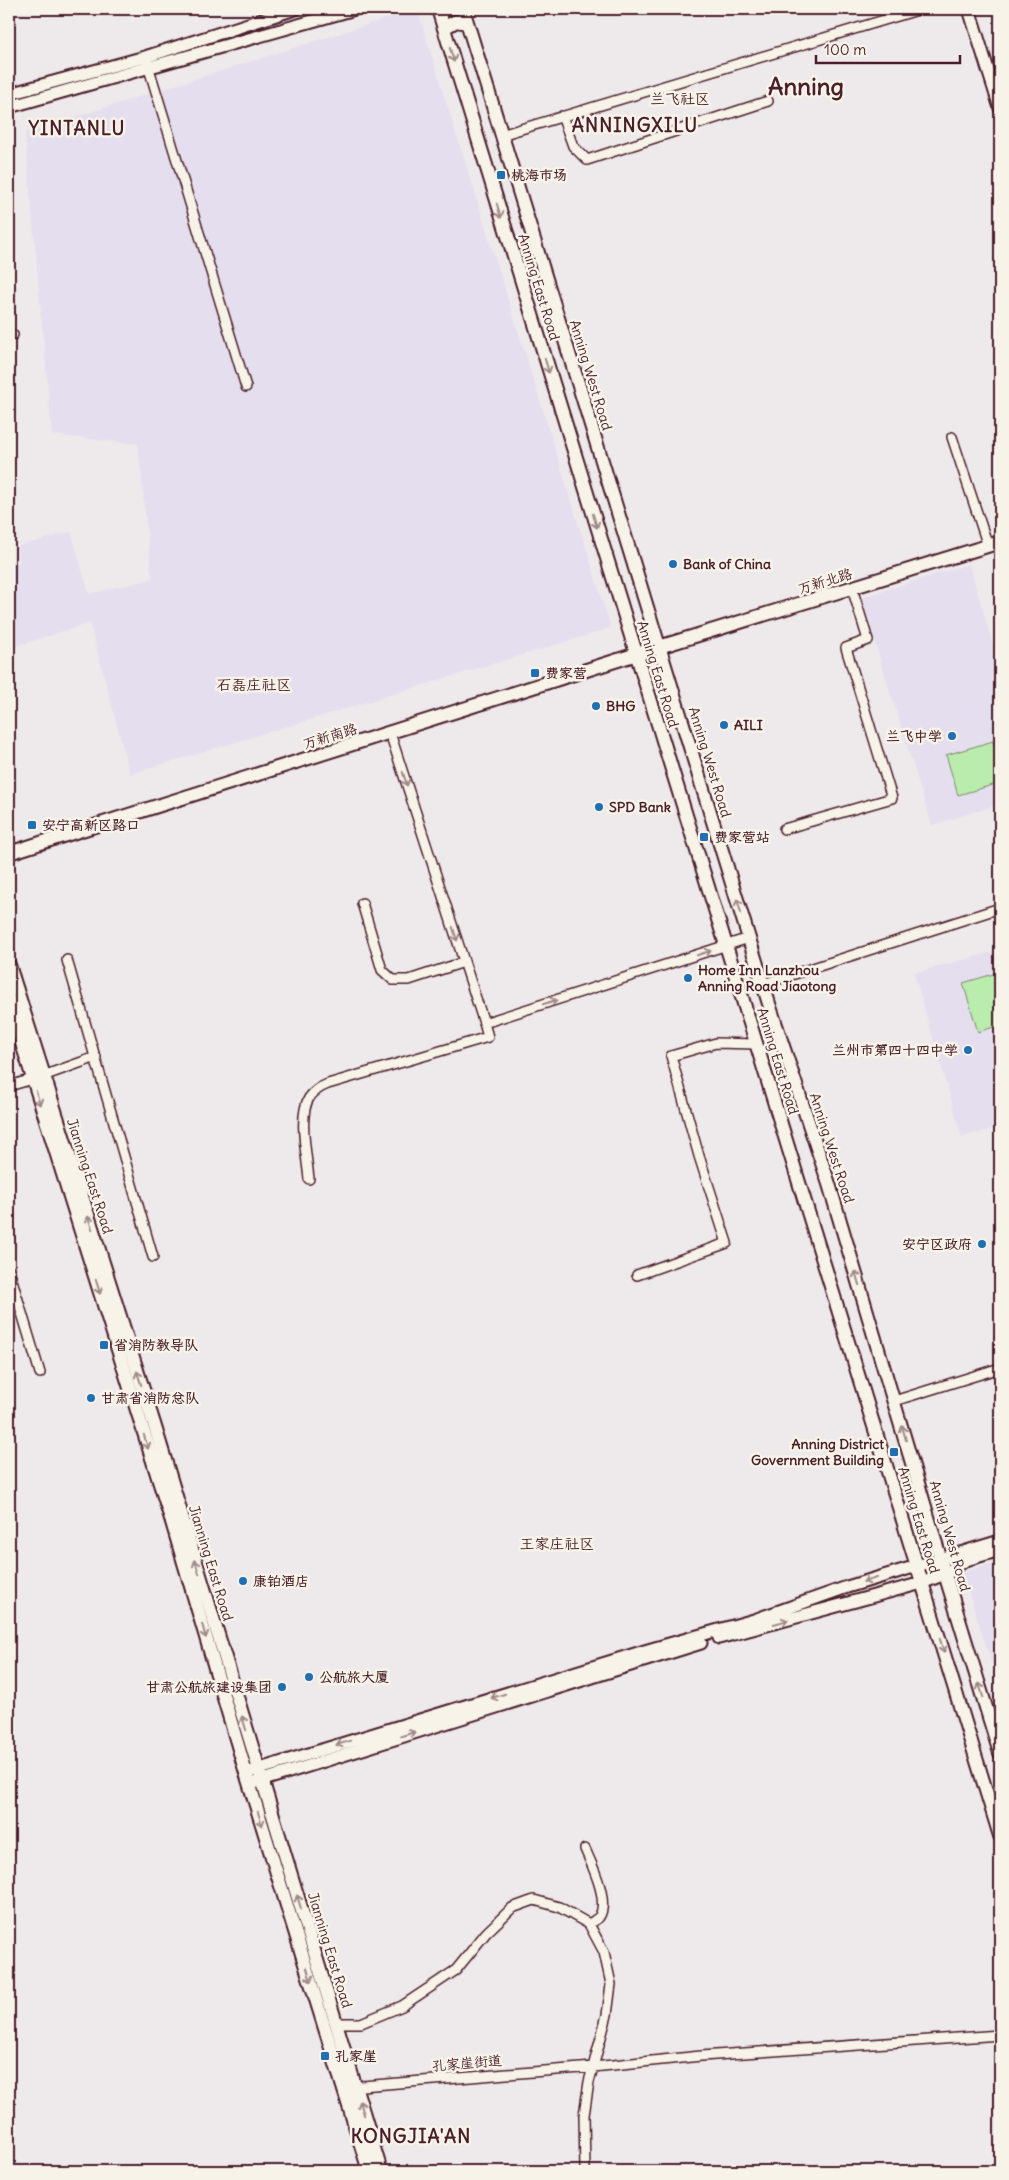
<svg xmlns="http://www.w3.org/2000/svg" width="1009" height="2180" font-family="Delius,'LXGW WenKai TC',sans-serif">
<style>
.built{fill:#e4deee}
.green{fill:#b9ecad;stroke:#82866c}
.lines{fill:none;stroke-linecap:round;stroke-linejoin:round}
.minor-casing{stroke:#4a1f2b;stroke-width:12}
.tertiary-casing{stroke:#4a1f2b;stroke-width:15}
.secondary-casing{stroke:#4a1f2b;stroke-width:16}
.minor{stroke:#f7f3e8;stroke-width:9}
.tertiary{stroke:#f7f3e8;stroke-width:11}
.secondary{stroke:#f7f3e8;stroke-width:12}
.oneway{stroke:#a0898a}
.poi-dot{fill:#1f6fb2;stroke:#f7f3e8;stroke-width:2}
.labels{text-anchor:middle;stroke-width:5;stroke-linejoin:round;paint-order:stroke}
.poi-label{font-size:14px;font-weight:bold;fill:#4a1f2b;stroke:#f7f3e8;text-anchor:start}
.street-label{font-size:14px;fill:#4a1f2b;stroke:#f7f3e8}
.neighbourhood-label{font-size:15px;fill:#4a1f2b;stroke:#f7f3e8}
.district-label{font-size:19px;font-weight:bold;letter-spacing:1px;fill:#4a1f2b;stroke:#f7f3e8}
.town-label{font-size:24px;font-weight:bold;fill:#4a1f2b;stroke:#f7f3e8}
</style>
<rect width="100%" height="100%" fill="#eee9eb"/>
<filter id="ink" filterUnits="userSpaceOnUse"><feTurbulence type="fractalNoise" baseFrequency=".02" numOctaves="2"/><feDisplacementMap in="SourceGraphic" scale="10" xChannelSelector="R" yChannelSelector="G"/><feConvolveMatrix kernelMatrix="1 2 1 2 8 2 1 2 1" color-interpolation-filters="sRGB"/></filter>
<g filter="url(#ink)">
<path class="built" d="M417 9 611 628 130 774 90 623 9 648V565L20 562 16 547 71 532 89 594 152 579 138 444 52 435 25 133Z
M992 9H1000V34Z
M12 150 17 194 9 196V151Z
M969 564 1000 669V804L932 825 861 598Z
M1000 950V1127L962 1137 914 973Z
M1000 1561V1688L962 1572Z"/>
<path class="green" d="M993 741 1000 765V783L958 795 946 755Z
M1000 972V1025L978 1032 963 983Z"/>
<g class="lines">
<defs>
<path id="minor" d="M147 62 246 387
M562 116 573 146 587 160 768 101
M501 135 921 9
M9 336 13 335
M952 437 988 546
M390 733 484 1023 749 938
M784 829 892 798 846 648 868 640 852 588
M362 903 382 970 393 980H409L464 962
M67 960 153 1257
M763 984 1000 908
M9 1086 43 1076 96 1057
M309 1179C307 1157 298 1116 309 1098 314 1091 320 1087 328 1084L488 1037 484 1023
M9 1270 40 1373
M637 1275 727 1243 699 1156 671 1056 716 1043 756 1044
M894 1401 1000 1368
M585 1849C592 1865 610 1901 599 1917 597 1919 592 1922 589 1924
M337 2023H361L402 2006 456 1970 486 1933 512 1908 534 1900 559 1907 589 1924 604 1952 611 1984 607 2015 589 2082 584 2115 585 2171
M350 2087 593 2067 701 2056 1000 2035"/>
<path id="tertiary" d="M969 9 1000 108
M9 94 145 57 295 9
M9 107 355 9
M719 1638 922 1583 945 1574 966 1560 1000 1550
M250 1772 648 1650 754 1620 847 1587 1000 1541
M254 1783 701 1643"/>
<path id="secondary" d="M438 9 1000 1836
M463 9 770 1007 829 1184 945 1574 1000 1753
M444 28 456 21 467 23
M9 853 659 647 1000 542
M9 965 155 1427 381 2171
M9 1002 172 1522 246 1773 369 2171"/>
</defs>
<use href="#minor" class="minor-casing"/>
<use href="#tertiary" class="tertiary-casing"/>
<use href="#secondary" class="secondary-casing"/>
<use href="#minor" class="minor"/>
<use href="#tertiary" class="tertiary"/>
<use href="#secondary" class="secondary"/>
</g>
<defs><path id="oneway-shaft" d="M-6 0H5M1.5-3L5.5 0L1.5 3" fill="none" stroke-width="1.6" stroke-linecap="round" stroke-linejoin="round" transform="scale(1.25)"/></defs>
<g class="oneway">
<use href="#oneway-shaft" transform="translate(452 55) rotate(73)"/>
<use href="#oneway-shaft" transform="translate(499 211) rotate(73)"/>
<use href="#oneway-shaft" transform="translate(547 366) rotate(73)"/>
<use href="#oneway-shaft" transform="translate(595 521) rotate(73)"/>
<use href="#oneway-shaft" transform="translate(405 779) rotate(72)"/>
<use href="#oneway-shaft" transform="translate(739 906) rotate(-107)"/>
<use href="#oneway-shaft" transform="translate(455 934) rotate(72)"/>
<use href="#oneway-shaft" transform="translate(704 953) rotate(-18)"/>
<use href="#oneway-shaft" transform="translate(550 1002) rotate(-18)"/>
<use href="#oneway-shaft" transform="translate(38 1098) rotate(73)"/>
<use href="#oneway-shaft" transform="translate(90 1223) rotate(-108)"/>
<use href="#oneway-shaft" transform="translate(857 1278) rotate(-107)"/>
<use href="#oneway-shaft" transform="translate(98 1287) rotate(73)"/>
<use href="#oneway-shaft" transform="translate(139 1378) rotate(-108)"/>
<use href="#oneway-shaft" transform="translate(904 1433) rotate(-106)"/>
<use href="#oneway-shaft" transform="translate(146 1442) rotate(73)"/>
<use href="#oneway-shaft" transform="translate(197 1567) rotate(-107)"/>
<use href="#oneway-shaft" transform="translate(870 1580) rotate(163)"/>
<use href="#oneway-shaft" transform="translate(781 1622) rotate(-15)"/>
<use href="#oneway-shaft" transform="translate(204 1631) rotate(74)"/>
<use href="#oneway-shaft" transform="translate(942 1646) rotate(73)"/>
<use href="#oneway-shaft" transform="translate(981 1690) rotate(-107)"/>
<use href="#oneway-shaft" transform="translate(498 1696) rotate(163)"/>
<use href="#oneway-shaft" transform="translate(244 1723) rotate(-107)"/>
<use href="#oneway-shaft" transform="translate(408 1734) rotate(-17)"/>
<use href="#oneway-shaft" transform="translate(343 1743) rotate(163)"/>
<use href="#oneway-shaft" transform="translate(260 1819) rotate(73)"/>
<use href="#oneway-shaft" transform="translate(299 1902) rotate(-107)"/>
<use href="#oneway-shaft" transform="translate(309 1975) rotate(73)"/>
<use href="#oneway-shaft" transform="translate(362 2108) rotate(-107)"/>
</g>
</g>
<g class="poi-dot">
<rect x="496" y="170" width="10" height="10" rx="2.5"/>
<circle cx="673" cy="564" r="5"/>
<rect x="530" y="668" width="10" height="10" rx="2.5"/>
<circle cx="596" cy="706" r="5"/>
<circle cx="724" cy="725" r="5"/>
<circle cx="952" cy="736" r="5"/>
<circle cx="599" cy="807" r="5"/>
<rect x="27" y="820" width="10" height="10" rx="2.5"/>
<rect x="699" y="832" width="10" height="10" rx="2.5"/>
<circle cx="688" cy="978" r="5"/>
<circle cx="968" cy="1050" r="5"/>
<circle cx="982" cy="1244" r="5"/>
<rect x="99" y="1340" width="10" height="10" rx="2.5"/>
<circle cx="91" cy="1398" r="5"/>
<rect x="889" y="1447" width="10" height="10" rx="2.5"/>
<circle cx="243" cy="1581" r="5"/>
<circle cx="309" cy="1677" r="5"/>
<circle cx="282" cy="1687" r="5"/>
<rect x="320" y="2051" width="10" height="10" rx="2.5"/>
</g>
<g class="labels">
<g class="poi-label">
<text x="511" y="180">桃海市场</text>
<text x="683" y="569">Bank of China</text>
<text x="545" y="678">费家营</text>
<text x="606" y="711">BHG</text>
<text x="734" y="730">AILI</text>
<text x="942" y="741" text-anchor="end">兰飞中学</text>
<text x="609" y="812">SPD Bank</text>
<text x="42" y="830">安宁高新区路口</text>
<text x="714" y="842">费家营站</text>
<text x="698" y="975">Home Inn Lanzhou<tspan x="698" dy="16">Anning Road Jiaotong</tspan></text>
<text x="958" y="1055" text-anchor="end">兰州市第四十四中学</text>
<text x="972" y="1249" text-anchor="end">安宁区政府</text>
<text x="114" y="1350">省消防教导队</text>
<text x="101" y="1403">甘肃省消防总队</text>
<text x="884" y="1449" text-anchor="end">Anning District<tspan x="884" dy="16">Government Building</tspan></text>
<text x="253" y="1586">康铂酒店</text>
<text x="319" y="1682">公航旅大厦</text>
<text x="272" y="1692" text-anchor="end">甘肃公航旅建设集团</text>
<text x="335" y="2061">孔家崖</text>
</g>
<g class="street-label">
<text transform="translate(539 287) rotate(73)" y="5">Anning East Road</text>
<text transform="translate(591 375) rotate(73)" y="5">Anning West Road</text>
<text transform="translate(825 581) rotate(-17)" y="5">万新北路</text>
<text transform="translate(658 674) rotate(73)" y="5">Anning East Road</text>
<text transform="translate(330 736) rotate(-17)" y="5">万新南路</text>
<text transform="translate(710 762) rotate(73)" y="5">Anning West Road</text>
<text transform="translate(778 1061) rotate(73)" y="5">Anning East Road</text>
<text transform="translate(832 1148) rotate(72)" y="5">Anning West Road</text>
<text transform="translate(90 1176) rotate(72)" y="5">Jianning East Road</text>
<text transform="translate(919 1520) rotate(73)" y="5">Anning East Road</text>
<text transform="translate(950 1536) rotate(74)" y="5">Anning West Road</text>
<text transform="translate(211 1563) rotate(73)" y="5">Jianning East Road</text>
<text transform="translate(330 1950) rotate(73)" y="5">Jianning East Road</text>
<text transform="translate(467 2063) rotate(-5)" y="5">孔家崖街道</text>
</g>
<g class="neighbourhood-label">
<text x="680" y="104">兰飞社区</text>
<text x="254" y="690">石磊庄社区</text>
<text x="557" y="1549">王家庄社区</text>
</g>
<g class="district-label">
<text x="635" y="132">ANNINGXILU</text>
<text x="77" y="135">YINTANLU</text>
<text x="411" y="2143">KONGJIA'AN</text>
</g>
<g class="town-label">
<text x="806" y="95">Anning</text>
</g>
</g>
<rect width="1009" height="2180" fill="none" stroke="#f7f3e8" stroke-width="30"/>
<rect x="15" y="15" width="979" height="2150" fill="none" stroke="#4a1f2b" stroke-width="2" filter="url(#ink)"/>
<path d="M816 55v8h144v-8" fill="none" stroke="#4a1f2b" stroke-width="2.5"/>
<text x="824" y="55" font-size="15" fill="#4a1f2b" stroke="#f7f3e8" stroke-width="4" paint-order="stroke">100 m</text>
</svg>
